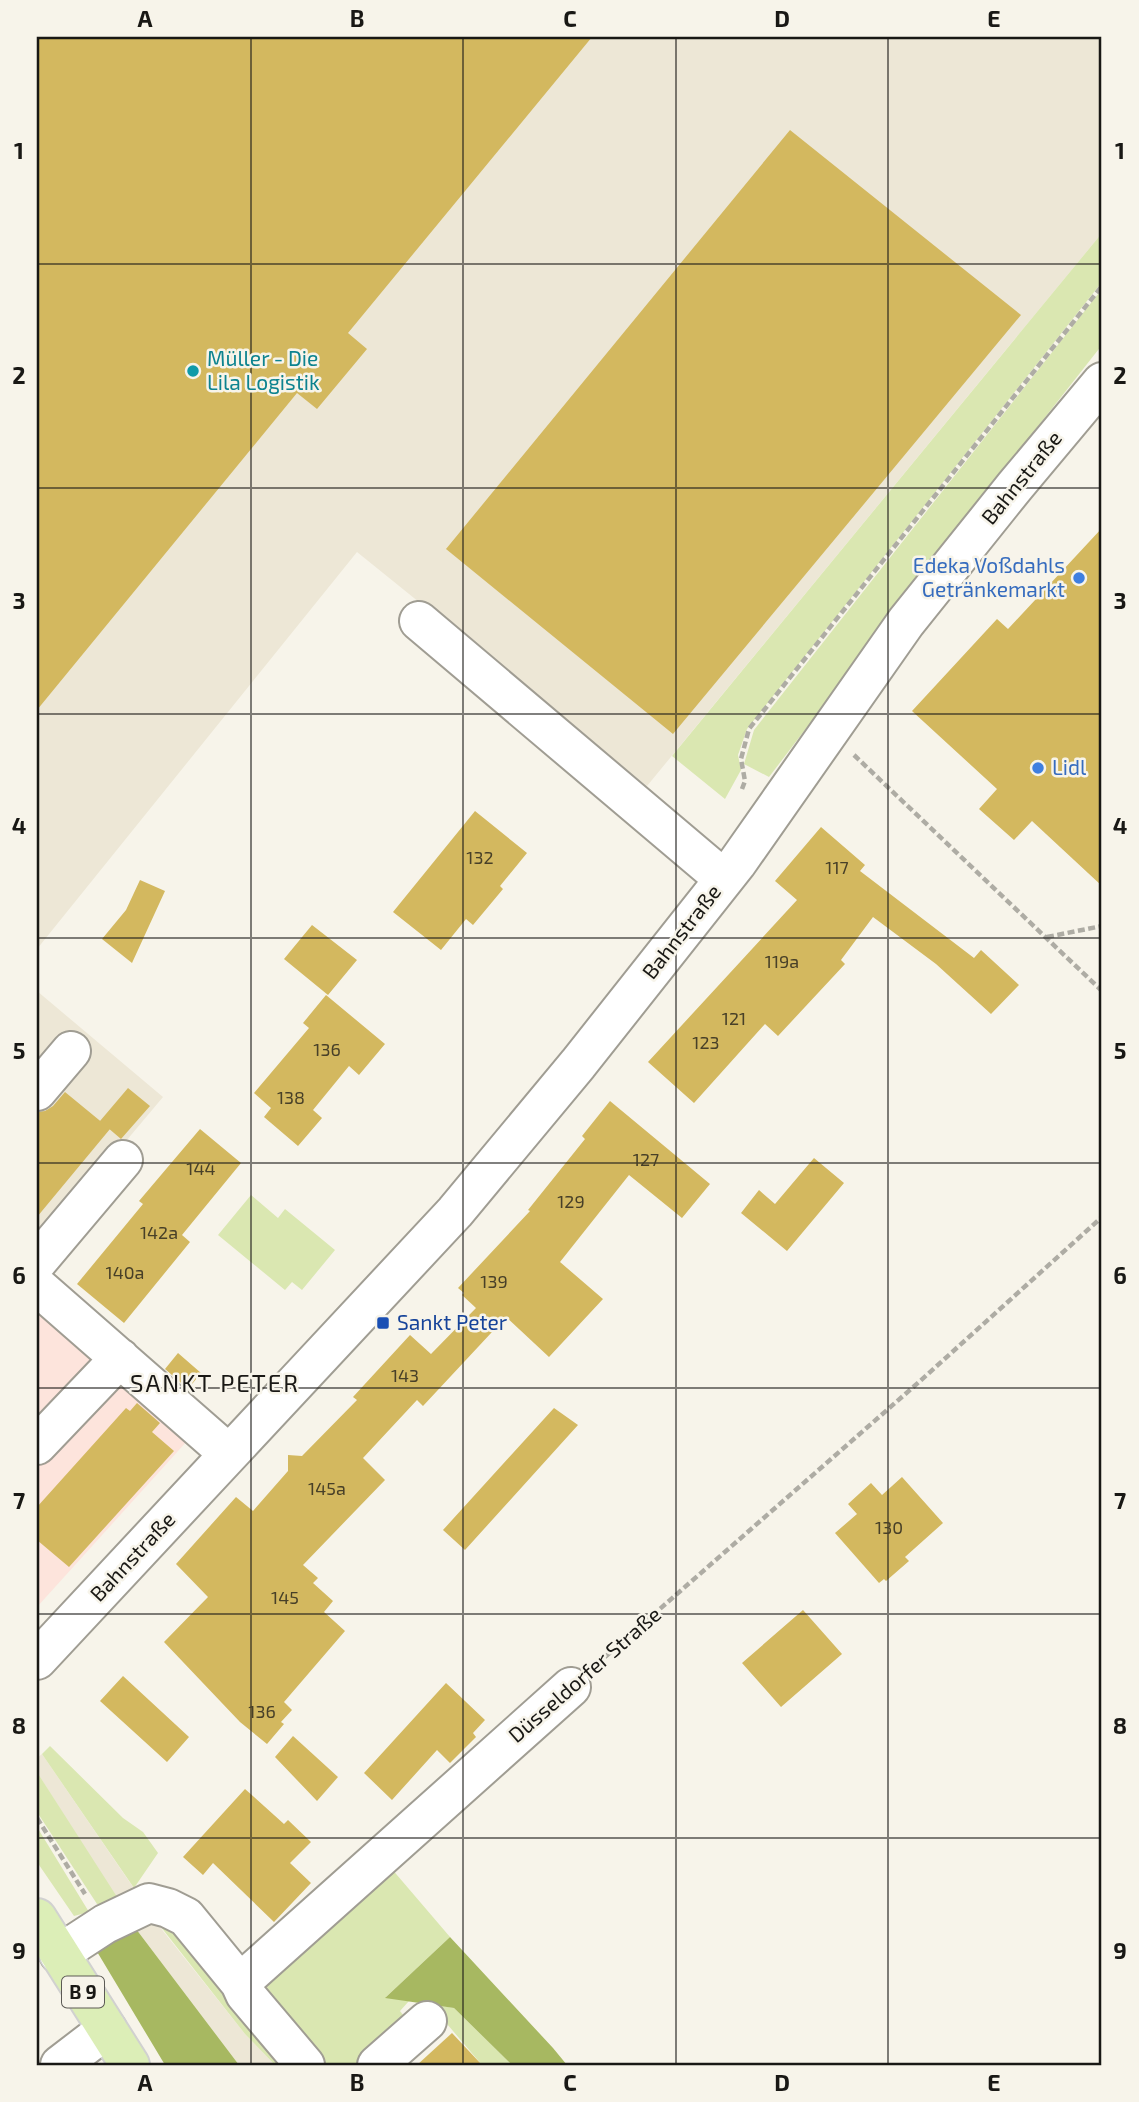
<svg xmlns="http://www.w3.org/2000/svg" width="1139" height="2102" font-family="'Exo 2',sans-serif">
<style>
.commercial{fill:#fde4dc}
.built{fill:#ede7d6}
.green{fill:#dae7b1}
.forest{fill:#a7b861}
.building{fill:#d3b85f}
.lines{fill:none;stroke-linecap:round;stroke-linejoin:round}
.minor-casing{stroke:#a09d93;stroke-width:42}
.major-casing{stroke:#d1d1d0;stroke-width:42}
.path{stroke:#aeaca4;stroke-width:4.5;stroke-dasharray:7 3.5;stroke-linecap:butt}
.minor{stroke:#fff;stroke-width:38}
.major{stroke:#dceeb7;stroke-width:38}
.grid{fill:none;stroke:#191815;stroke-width:2;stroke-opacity:0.55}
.culture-dot{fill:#0f9aa8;stroke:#f7f4ea;stroke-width:2.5}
.shop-dot{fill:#3f7fe0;stroke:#f7f4ea;stroke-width:2.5}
.transit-dot{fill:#1a4fb4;stroke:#f7f4ea;stroke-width:2.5}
.labels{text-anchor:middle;stroke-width:5;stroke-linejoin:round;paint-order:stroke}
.number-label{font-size:18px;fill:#484028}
.shield{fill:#f7f4ea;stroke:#5c5a55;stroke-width:2}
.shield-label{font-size:19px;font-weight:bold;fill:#191815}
.culture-label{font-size:21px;fill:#0d838f;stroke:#f7f4ea;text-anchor:start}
.street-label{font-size:21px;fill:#191815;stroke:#f7f4ea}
.shop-label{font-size:21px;fill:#366cbe;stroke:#f7f4ea;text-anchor:end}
.transit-label{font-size:21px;fill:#164399;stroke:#f7f4ea;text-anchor:start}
.quarter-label{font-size:24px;letter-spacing:2px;fill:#191815;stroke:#f7f4ea}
.neatline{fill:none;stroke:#191815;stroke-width:2.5}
.grid-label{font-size:23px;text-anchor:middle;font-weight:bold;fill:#191815}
</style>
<rect width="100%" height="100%" fill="#f7f4ea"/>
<path class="commercial" d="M37 1270 206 1420 37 1607Z"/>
<path class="built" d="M37 37H1102V233L647 786 357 552 37 949Z
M37 991 163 1097 37 1247Z
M42 1754 163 1931 245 2034 275 2065H239L133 1925 37 1772V1758Z"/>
<path class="green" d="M1102 233V282L747 729 738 755 741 770 725 799 672 756Z
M1102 289V345L991 486 769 777 744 764 754 730Z
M251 1195 278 1218 285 1209 335 1250 302 1290 292 1282 285 1290 218 1235Z
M50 1746 123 1818 143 1832 158 1853 134 1888 42 1754Z
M37 1772 119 1900 115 1904H97L37 1812Z
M37 1827 89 1912 74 1916 37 1862Z
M391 1868 450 1937 386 1997 409 2001 400 2011 406 2019 356 2065H324L256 1987Z
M157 1922 175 1927 300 2065H275L245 2034Z
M430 2004 454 2008 512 2065H482Z"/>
<path class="forest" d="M133 1925 239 2065H165L96 1950Z
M450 1937 553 2048 567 2065H512L454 2008 385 1998Z"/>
<path class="building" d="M37 37H592L348 333 367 349 317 409 297 393 37 710Z
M790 130 1021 315 673 734 446 549Z
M1102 528V886L1032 821 1014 840 979 809 997 789 912 711 997 619 1008 629Z
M475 811 527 853 500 886 503 889 473 925 466 919 441 950 393 912Z
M821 827 865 865 860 871 974 958 981 950 1019 985 991 1014 936 964 873 917 841 960 845 964 778 1036 765 1024 694 1103 648 1062 797 900 775 881Z
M140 880 165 891 132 963 102 939 126 910Z
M312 925 357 960 328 995 284 959Z
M326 995 385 1044 359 1075 349 1066 313 1110 322 1118 298 1146 264 1117 271 1108 254 1093 309 1028 303 1023Z
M128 1088 150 1106 121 1139 100 1121Z
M65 1092 110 1129 37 1217V1112L45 1111 53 1106Z
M610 1101 710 1184 682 1218 629 1175 560 1262 603 1299 549 1357 506 1317 423 1406 417 1400 363 1458 385 1480 303 1565 318 1578 313 1583 333 1601 324 1612 345 1631 284 1702 292 1710 281 1722 284 1724 267 1744 240 1722 164 1642 208 1597 176 1564 236 1497 253 1511 288 1471V1455L302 1456 357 1400 353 1397 410 1335 431 1354 476 1308 462 1295 464 1293 458 1288 530 1211 528 1210 585 1139 582 1136Z
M200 1129 241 1163 182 1235 190 1242 124 1323 77 1284 143 1204 139 1201Z
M814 1158 844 1183 787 1251 741 1213 759 1190 775 1204Z
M178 1353 201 1373 188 1389 165 1369Z
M137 1403 160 1423 152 1432 174 1451 69 1567 37 1540V1507L126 1408 130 1411Z
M554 1408 578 1425 465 1550 443 1530Z
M902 1477 943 1523 905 1557 909 1561 886 1581 884 1579 879 1583 835 1533 857 1514 848 1504 871 1483 882 1495Z
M803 1610 842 1654 781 1707 742 1663Z
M123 1676 189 1737 167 1762 100 1701Z
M446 1683 485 1720 473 1733 476 1737 450 1763 437 1750 392 1800 364 1773Z
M293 1736 338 1777 317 1801 275 1757Z
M245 1789 284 1824 288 1820 311 1842 290 1863 311 1883 274 1922 213 1863 203 1875 183 1857Z
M452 2033 482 2065H417Z"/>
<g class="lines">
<defs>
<path id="minor" d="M419 621 724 879
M37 1091 71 1051
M37 1262 123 1160
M37 1286 229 1454
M37 1445 120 1358
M37 1660 455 1212 578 1064 737 863 906 622 1015 486 1102 382
M59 1954 105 1924 149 1903 168 1908 186 1917 240 1983 571 1687
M240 1983 245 1994 305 2065
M60 2065 107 2029
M377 2065 427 2021"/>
<path id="major" d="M37 1918 130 2065"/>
</defs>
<use href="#minor" class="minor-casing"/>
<use href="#major" class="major-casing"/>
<path class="path" d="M854 755 1102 991
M742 789 745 781 741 759 749 729 1102 286
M1047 937 1102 926
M597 1664 919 1382 1102 1217
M37 1818 85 1894"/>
<use href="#minor" class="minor"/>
<use href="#major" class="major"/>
</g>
<path class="grid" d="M251 37V2065M463 37V2065M676 37V2065M888 37V2065M37 264H1102M37 488H1102M37 714H1102M37 938H1102M37 1163H1102M37 1388H1102M37 1614H1102M37 1838H1102"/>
<circle class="culture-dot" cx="193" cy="371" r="7"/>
<g class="shop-dot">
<circle cx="1079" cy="578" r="7"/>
<circle cx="1038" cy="768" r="7"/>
</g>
<rect class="transit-dot" x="376" y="1316" width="14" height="14" rx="3.5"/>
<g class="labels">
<g class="number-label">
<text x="480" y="864">132</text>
<text x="837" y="874">117</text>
<text x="782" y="968">119a</text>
<text x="734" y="1025">121</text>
<text x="706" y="1049">123</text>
<text x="327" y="1056">136</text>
<text x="291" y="1104">138</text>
<text x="646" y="1166">127</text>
<text x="201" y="1175">144</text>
<text x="571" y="1208">129</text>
<text x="159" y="1239">142a</text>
<text x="125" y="1279">140a</text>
<text x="494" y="1288">139</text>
<text x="405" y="1382">143</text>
<text x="327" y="1495">145a</text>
<text x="889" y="1534">130</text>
<text x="285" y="1604">145</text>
<text x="262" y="1718">136</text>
</g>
<rect class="shield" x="62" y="1976.5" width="42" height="31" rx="5"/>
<g class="shield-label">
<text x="83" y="1999">B 9</text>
</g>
<g class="culture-label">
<text x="207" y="366">Müller - Die<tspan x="207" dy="24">Lila Logistik</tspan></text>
</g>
<g class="street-label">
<text transform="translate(1022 478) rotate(-51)" y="7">Bahnstraße</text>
<text transform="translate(682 932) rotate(-52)" y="7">Bahnstraße</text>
<text transform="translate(133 1557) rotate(-47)" y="7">Bahnstraße</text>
<text transform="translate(585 1675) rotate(-41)" y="7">Düsseldorfer Straße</text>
</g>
<g class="shop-label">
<text x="1065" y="573">Edeka Voßdahls<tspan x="1065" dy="24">Getränkemarkt</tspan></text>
<text x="1052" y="775" text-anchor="start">Lidl</text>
</g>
<g class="transit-label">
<text x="397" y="1330">Sankt Peter</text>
</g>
<g class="quarter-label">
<text x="215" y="1392">SANKT PETER</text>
</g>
</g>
<rect width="1139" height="2102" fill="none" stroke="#f7f4ea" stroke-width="77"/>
<rect x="38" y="38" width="1062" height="2026" class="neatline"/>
<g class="grid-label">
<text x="145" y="27">A</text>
<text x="357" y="27">B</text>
<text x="570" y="27">C</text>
<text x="782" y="27">D</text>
<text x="994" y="27">E</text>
<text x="19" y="159">1</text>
<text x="1120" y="159">1</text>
<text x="19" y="384">2</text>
<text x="1120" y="384">2</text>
<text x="19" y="609">3</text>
<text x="1120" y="609">3</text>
<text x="19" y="834">4</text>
<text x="1120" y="834">4</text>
<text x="19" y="1059">5</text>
<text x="1120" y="1059">5</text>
<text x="19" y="1284">6</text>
<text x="1120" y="1284">6</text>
<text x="19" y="1509">7</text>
<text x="1120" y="1509">7</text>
<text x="19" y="1734">8</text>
<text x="1120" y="1734">8</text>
<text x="19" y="1959">9</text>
<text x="1120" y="1959">9</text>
<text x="145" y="2091">A</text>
<text x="357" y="2091">B</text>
<text x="570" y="2091">C</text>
<text x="782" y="2091">D</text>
<text x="994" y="2091">E</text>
</g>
</svg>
